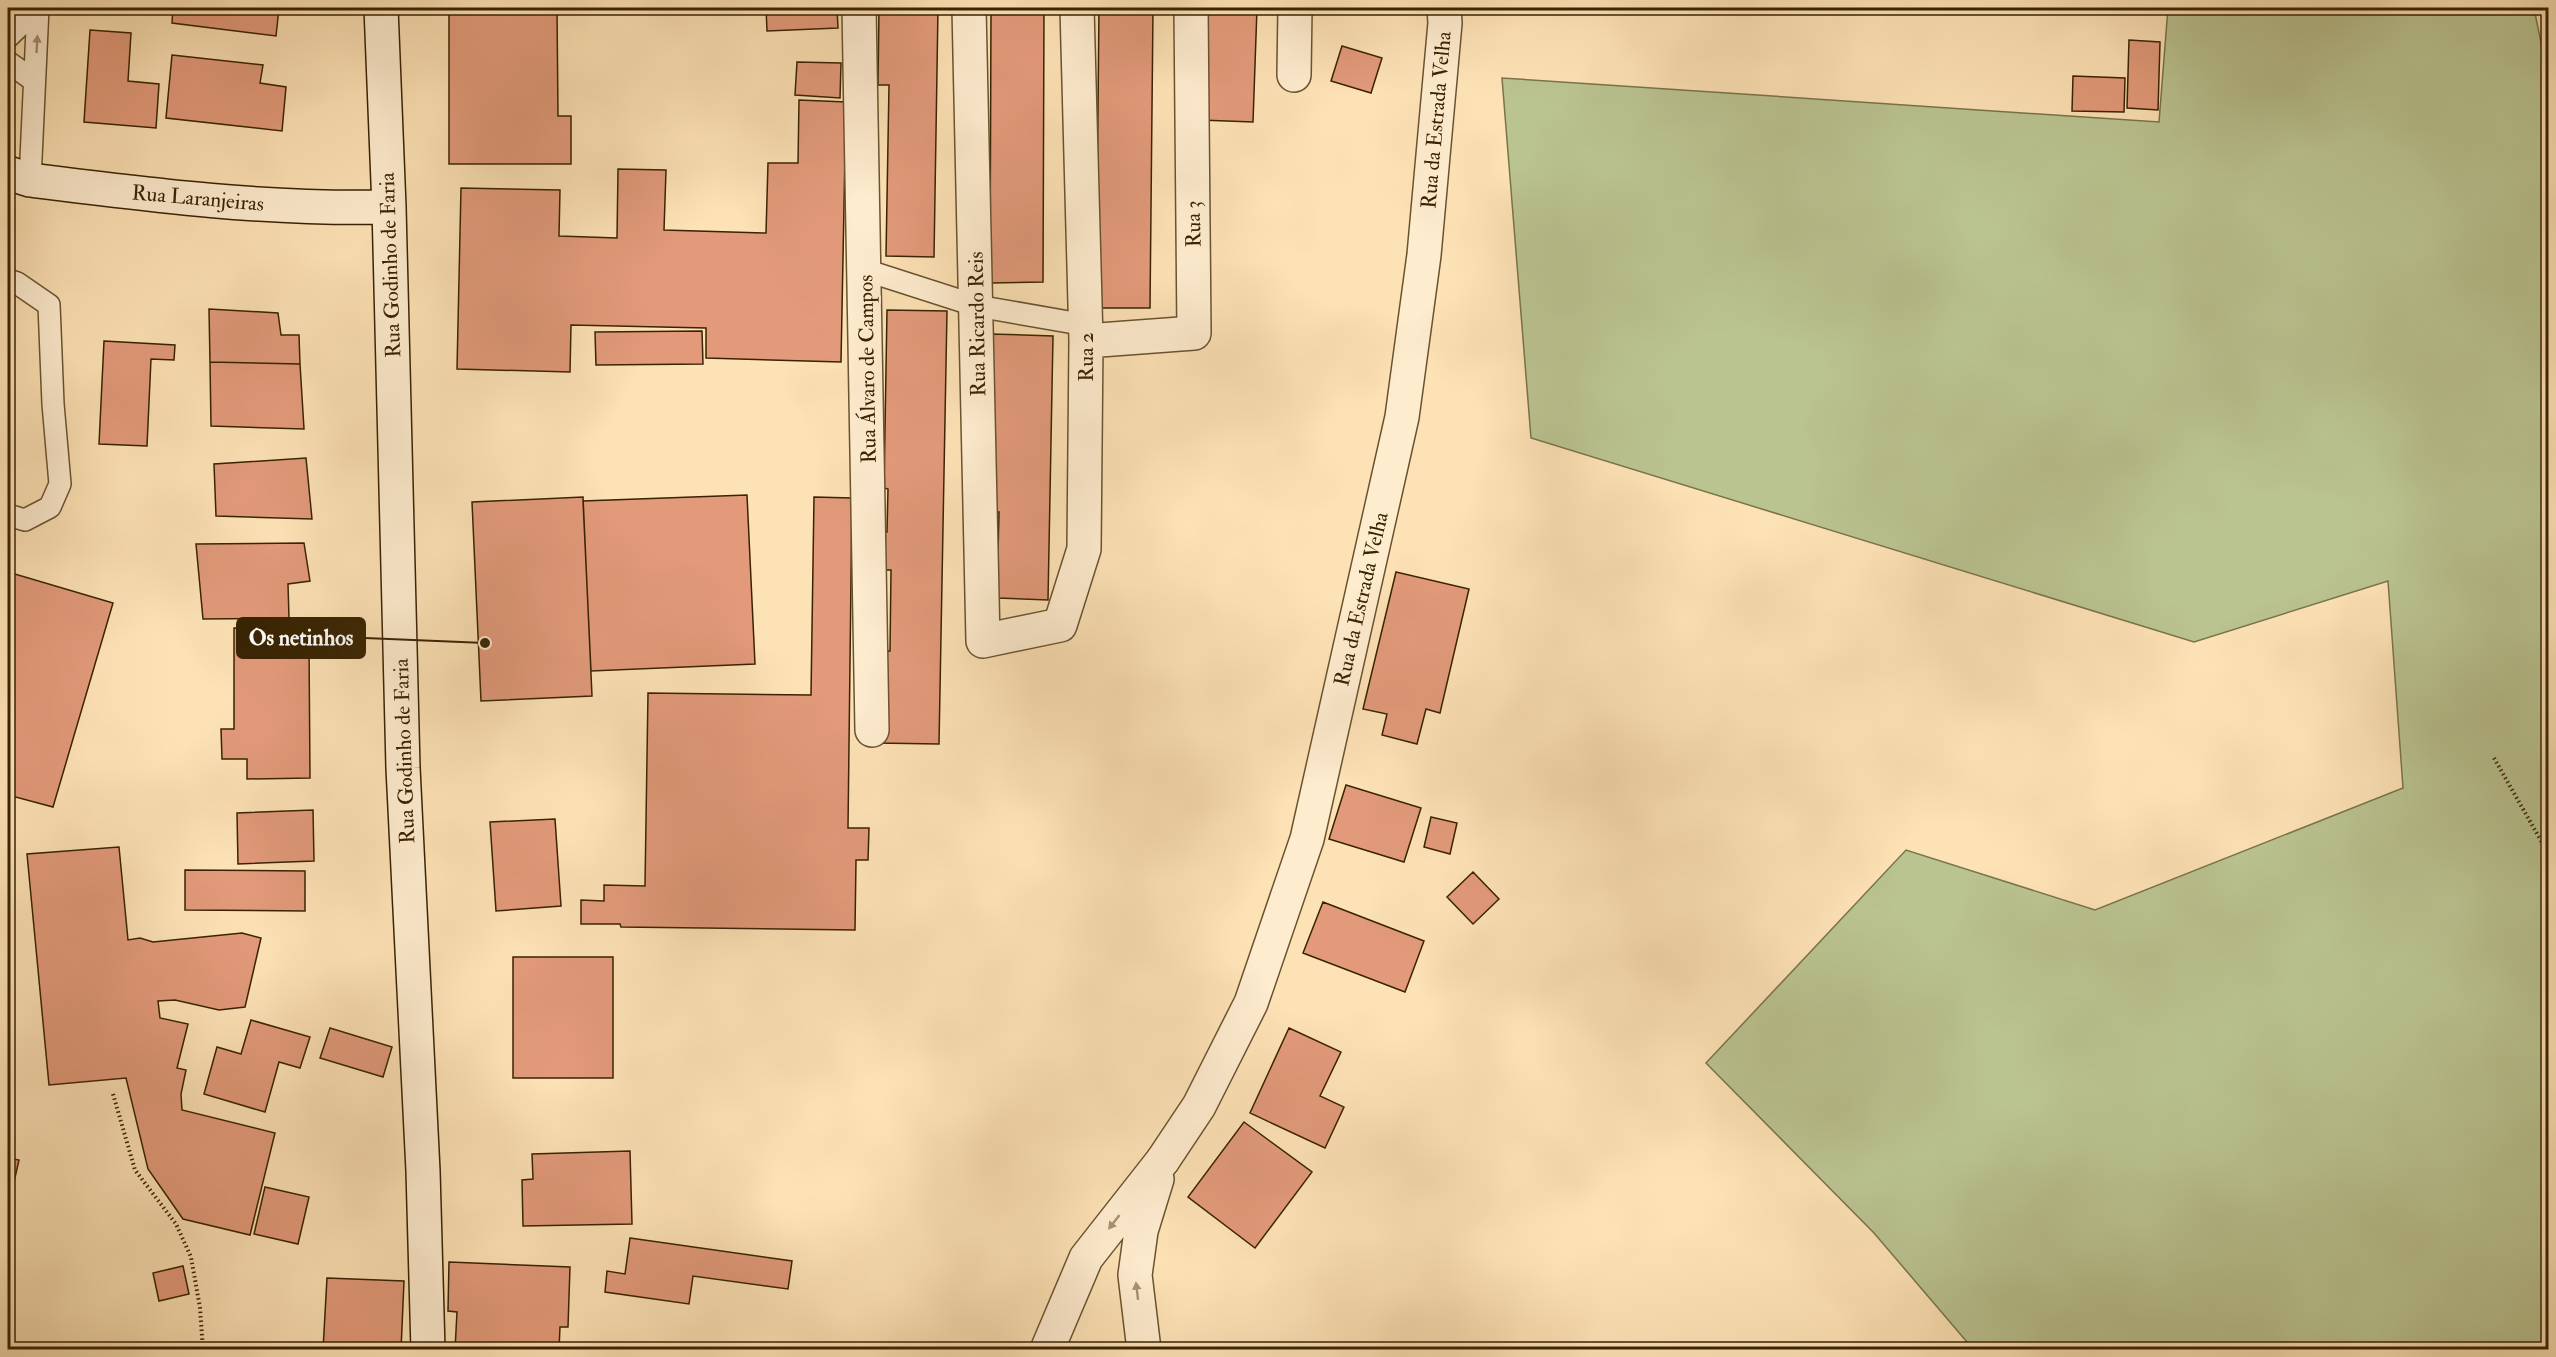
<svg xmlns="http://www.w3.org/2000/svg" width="2556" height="1357" font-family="'IM FELL Double Pica',serif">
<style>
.green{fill:#bac491;stroke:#79744a;stroke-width:1.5}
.building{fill:#e29a7a;stroke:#382302;stroke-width:1.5}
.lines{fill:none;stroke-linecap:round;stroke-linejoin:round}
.service-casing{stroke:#69532f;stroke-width:24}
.minor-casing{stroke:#69532f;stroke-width:36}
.tertiary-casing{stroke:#69532f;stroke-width:36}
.secondary-casing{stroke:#382302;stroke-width:36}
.path{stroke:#382302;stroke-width:4;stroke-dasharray:1.5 3;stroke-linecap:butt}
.service{stroke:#feeccf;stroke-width:21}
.minor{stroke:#feeccf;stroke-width:33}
.tertiary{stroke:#feeccf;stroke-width:33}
.secondary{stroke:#feeccf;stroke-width:33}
.oneway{fill:#a59273}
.labels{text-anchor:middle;stroke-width:4.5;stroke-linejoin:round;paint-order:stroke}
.street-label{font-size:21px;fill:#382302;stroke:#feeccf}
.leader{fill:none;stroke:#382302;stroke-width:2}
.callout-dot{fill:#382302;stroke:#feeccf;stroke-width:2}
.callout{fill:#382302;stroke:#382302;stroke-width:2}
.callout-label{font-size:22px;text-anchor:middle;font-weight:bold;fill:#fff}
</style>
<rect width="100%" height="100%" fill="#fde2b5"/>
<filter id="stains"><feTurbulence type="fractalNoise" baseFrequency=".00333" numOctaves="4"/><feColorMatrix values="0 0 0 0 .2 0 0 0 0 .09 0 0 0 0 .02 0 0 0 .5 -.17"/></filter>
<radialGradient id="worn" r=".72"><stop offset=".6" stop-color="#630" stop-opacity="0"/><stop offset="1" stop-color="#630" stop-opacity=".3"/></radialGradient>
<path class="green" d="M2168 8H2528L2535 13 2548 77V1349H1973L1874 1233 1706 1063 1906 850 2095 910 2403 788 2388 581 2194 642 1531 438 1502 78 2159 122Z"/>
<path class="building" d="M173 8H279L276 36 172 23Z
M449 8H557L558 116H571V164H449Z
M642 8H720L642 11Z
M766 8H837L838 28 767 31Z
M879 8H938L934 257 886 256 889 85H878Z
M991 8H1044L1043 282 990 283Z
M1099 8H1153L1150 308H1096Z
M1204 8H1257L1253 122 1200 120Z
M90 30 131 33 128 81 159 84 156 128 84 122Z
M2129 40 2160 42 2158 110 2127 108Z
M1342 46 1382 58 1371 93 1331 81Z
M172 55 263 65 260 83 286 87 282 131 166 118Z
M797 62 841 63 840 98 795 95Z
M2073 76 2125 78 2124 112 2072 111Z
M799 100 846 102 841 362 706 358V328L571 325 570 372 457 369 461 188 560 190 559 236 617 238 618 169 666 170 664 230 766 233 768 163H798Z
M209 309 278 313 281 335H299L300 364 210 362Z
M887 310 947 311 939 744 875 743 877 651H890L891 570H877V531L887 532 888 489 884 488Z
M702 331 703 364 596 365 595 332Z
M991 334 1053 336 1048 600 997 598 999 512H987Z
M104 341 175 345 174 360 151 359 147 446 99 444Z
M210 362 300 364 304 429 211 426Z
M306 458 312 519 216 516 214 464Z
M747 495 755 664 591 671 583 501Z
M583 497 592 696 481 701 472 502Z
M814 497 852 498 848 828H869L868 860H856L855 930 621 927 620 924H581V900L604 901V885L645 886 648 693 811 695Z
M304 543 310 581 288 584 289 618 203 619 196 544Z
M8 572 113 603 53 807 8 795Z
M1396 572 1469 589 1440 713 1426 709 1417 744 1382 735 1387 714 1363 709Z
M234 628H269L268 644H309L310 778 247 779V759H222L221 729H234Z
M1346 785 1421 808 1404 862 1329 839Z
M313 810 314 861 238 864 237 813Z
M1431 817 1457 823 1450 854 1424 847Z
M555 819 561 906 496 911 490 822Z
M119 847 128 940 140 938 153 942 242 933 261 938 245 1007 219 1010 175 1000 158 1001 160 1018 188 1024 177 1068 186 1070 181 1094 182 1110 275 1133 250 1235 183 1219 148 1169 126 1078 49 1085 27 854Z
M185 870 305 871V911L185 910Z
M1473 872 1499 899 1473 924 1447 897Z
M1323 902 1424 941 1405 992 1303 953Z
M513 957H613V1078H513Z
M251 1020 310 1037 300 1068 279 1062 265 1112 204 1094 217 1047 241 1054Z
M330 1028 392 1047 383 1077 320 1058Z
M1289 1028 1341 1052 1320 1096 1344 1107 1325 1148 1250 1113Z
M1244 1122 1312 1172 1255 1248 1188 1197Z
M630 1151 632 1224 523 1226 522 1180 533 1179 532 1154Z
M8 1158 19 1160 8 1208Z
M265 1187 309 1197 298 1244 254 1234Z
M630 1238 792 1261 788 1289 693 1276 689 1304 605 1292 607 1271 625 1274Z
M449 1262 570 1267 568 1327H560L559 1350H455L457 1312 448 1311Z
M183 1266 189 1294 159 1301 153 1273Z
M327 1278 404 1281 401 1350H323Z"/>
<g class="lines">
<defs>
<path id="service" d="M8 37 38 8
M8 62 33 80
M30 180 38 8
M865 270 977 306 1086 325
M8 280 17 283 49 305 53 404 60 484 50 507 25 520 8 515"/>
<path id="minor" d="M859 8 872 730
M969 8 983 641 1060 625 1084 549 1086 341 1077 8
M1294 75 1295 8
M1086 341 1194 333 1191 8
M1163 1160 1199 1106 1251 1003 1307 839 1402 417 1424 255 1445 23 1444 8"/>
<path id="tertiary" d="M1047 1350 1086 1258 1163 1160
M1144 1350 1135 1275 1141 1231 1157 1179"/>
<path id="secondary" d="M381 8 389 207 403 768 423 1171 428 1350
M8 173 30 180C150 195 268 210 389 207"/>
</defs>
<use href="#service" class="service-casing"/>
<use href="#minor" class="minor-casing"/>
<use href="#tertiary" class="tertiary-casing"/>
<use href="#secondary" class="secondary-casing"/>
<path class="path" d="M2494 758 2548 853
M113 1094 135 1170 176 1224 191 1257 200 1308 203 1350"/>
<use href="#service" class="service"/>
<use href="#minor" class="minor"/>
<use href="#tertiary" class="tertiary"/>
<use href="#secondary" class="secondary"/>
</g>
<defs><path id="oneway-solid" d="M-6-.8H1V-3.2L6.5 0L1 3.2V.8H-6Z" transform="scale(1.5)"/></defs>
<g class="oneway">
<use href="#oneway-solid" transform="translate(37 44) rotate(-87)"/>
<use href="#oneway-solid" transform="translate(1114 1222) rotate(128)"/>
<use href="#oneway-solid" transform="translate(1137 1291) rotate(-97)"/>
</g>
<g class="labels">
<g class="street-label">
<text transform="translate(1436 120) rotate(-85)" y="7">Rua da Estrada Velha</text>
<text transform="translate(198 198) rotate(5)" y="7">Rua Laranjeiras</text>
<text transform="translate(1193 224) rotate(-91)" y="7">Rua 3</text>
<text transform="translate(390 265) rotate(-92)" y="7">Rua Godinho de Faria</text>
<text transform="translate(977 324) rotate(-91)" y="7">Rua Ricardo Reis</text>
<text transform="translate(1086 357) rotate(-90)" y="7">Rua 2</text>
<text transform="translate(867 369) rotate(-91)" y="7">Rua Álvaro de Campos</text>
<text transform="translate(1361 599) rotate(-77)" y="7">Rua da Estrada Velha</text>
<text transform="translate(404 751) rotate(-92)" y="7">Rua Godinho de Faria</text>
</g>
</g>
<path class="leader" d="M485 643L365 638"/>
<circle class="callout-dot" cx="485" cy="643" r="6"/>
<rect class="callout" x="237" y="618" width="128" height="40" rx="6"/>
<g class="callout-label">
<text x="301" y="645">Os netinhos</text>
</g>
<rect width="2556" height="1357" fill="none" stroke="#fde2b5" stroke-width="30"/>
<rect x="9" y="9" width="2538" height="1339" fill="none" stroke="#382302" stroke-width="3"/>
<rect x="15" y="15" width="2526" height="1327" fill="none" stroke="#382302" stroke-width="1.5"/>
<rect width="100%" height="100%" filter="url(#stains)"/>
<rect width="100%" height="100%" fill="url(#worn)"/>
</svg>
